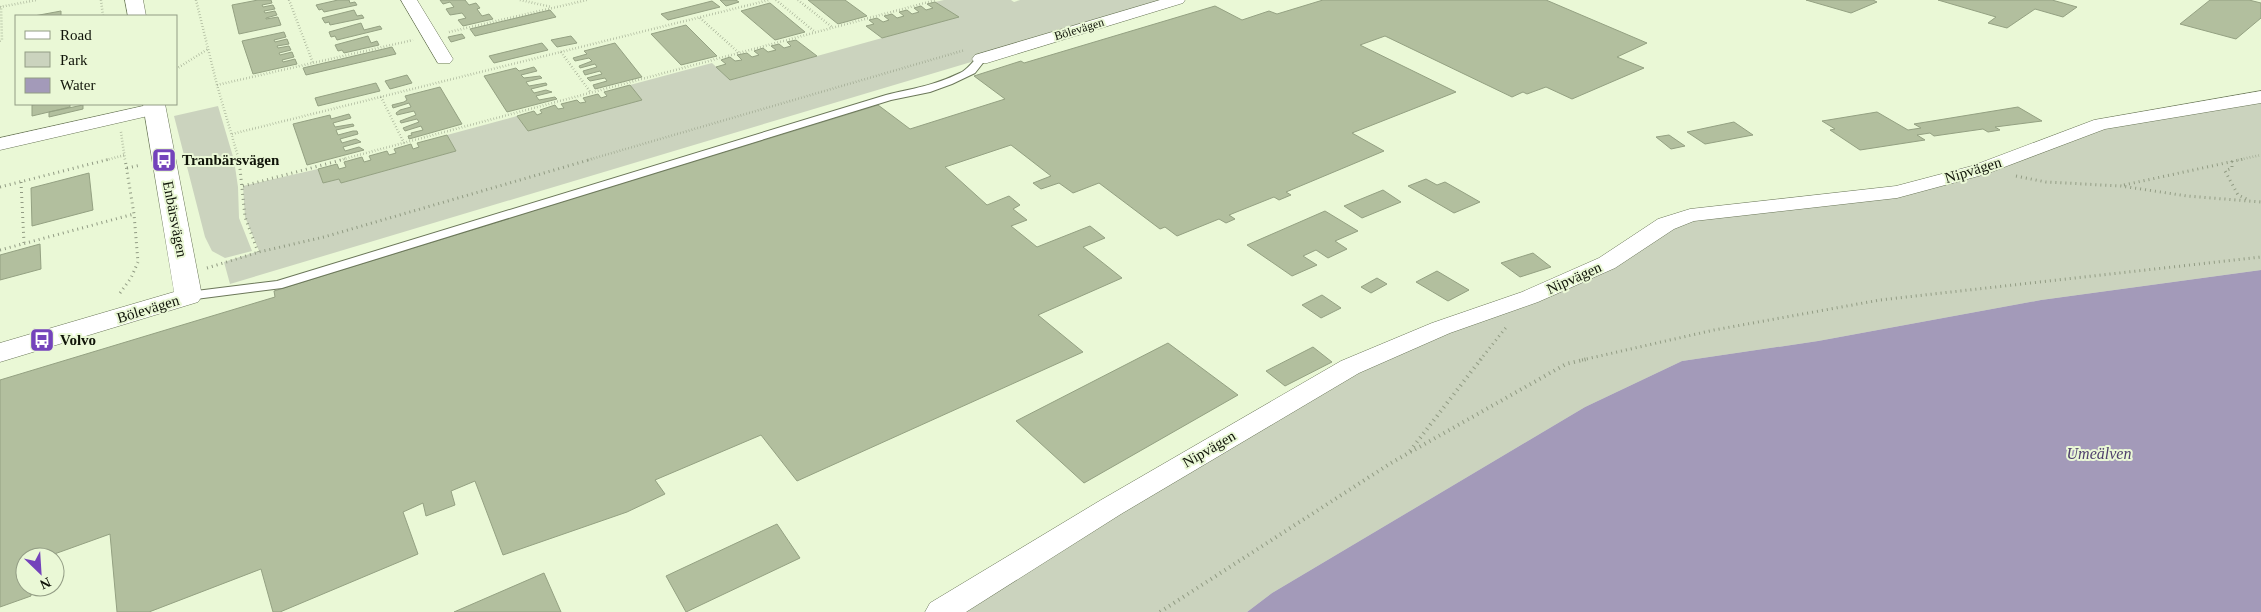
<svg xmlns="http://www.w3.org/2000/svg" width="2261" height="612" font-family="'Times New Roman',serif">
<style>
.green{fill:#cbd3be}
.water{fill:#a39ab9}
.building{fill:#b2bf9e;stroke:#94a182}
.lines{fill:none;stroke-linecap:round;stroke-linejoin:round}
.service-casing{stroke:#6b7759;stroke-width:2}
.minor-casing{stroke:#6b7759;stroke-width:1}
.tertiary-casing{stroke:#6b7759;stroke-width:1}
.path-far2{stroke:#919b83;stroke-width:2.5;stroke-dasharray:0.5 2.5;stroke-linecap:butt}
.path-far1{stroke:#919b83;stroke-width:3;stroke-dasharray:1 4;stroke-linecap:butt}
.path{stroke:#919b83;stroke-width:4;stroke-dasharray:1 4.5;stroke-linecap:butt}
.service{fill:#fff;fill-rule:evenodd}
.minor{fill:#fff;fill-rule:evenodd}
.tertiary{fill:#fff;fill-rule:evenodd}
.labels{text-anchor:middle;stroke-width:4;stroke-linejoin:round;paint-order:stroke}
.far-street-label{font-size:12px;fill:#0f1308;stroke:#eaf8d6}
.poi-label{font-size:15px;font-weight:bold;fill:#0f1308;stroke:#eaf8d6;text-anchor:start}
.street-label{font-size:15px;fill:#0f1308;stroke:#eaf8d6}
.water-label{font-size:16px;font-style:italic;fill:#4f406d;stroke:#eaf8d6}
</style>
<rect width="100%" height="100%" fill="#eaf8d6"/>
<path class="green" d="M944 0H1011L1014 2 1020 0H1178L230 284 224 262 259 251 245 217 243 186 318 169 323 183 339 179 341 183 456 151 447 135 517 116 528 131 641 100 630 85 712 63 730 80 958 17 935 2Z
M2261 97V270L2041 300 1818 341 1682 361 1585 407 1272 593 1247 612H941L1350 367 1530 297 1666 224 1897 192 2101 124Z
M218 106 234 160 238 187 239 218 252 251 225 258 212 251 205 237 174 116Z"/>
<path class="water" d="M2261 270V612H1247L1272 593 1585 407 1682 361 1818 341 2041 300Z"/>
<path class="building" d="M258 0H271L272 3 262 5 263 7 273 5 275 9 264 11 265 13 275 11 277 15 266 18V19L278 17 281 25 239 34 232 5Z
M338 0H349L350 3 355 2 357 5 324 12 322 9 319 10 316 5Z
M440 0H465L469 5 476 3 480 8 477 9 482 16 489 14 493 19 463 26 458 20 466 18 462 13 450 15 446 9 454 7 450 2 443 4Z
M720 0H736L739 2 726 6Z
M808 0H845L867 16 838 24Z
M1323 0H1546L1647 43 1617 57 1644 68 1572 99 1546 87 1527 94 1523 92 1512 97 1385 36 1360 45 1456 92 1352 133 1384 151 1286 192 1291 195 1279 200 1274 197 1229 215 1235 219 1226 223 1219 219 1177 236 1165 227 1160 229 1099 183 1073 193 1059 183 1041 189 1033 183 1051 176 1011 145 945 167 987 205 1009 196 1020 205 1013 209 1027 220 1011 226 1037 247 1090 226 1105 238 1083 247 1122 278 1038 315 1083 352 797 481 761 435 655 480 665 494 627 512 503 555 475 481 451 491 455 505 426 516 423 503 403 512 418 554 280 612H273L261 569 149 612H117L110 534 46 557H25V587H31V596L0 607V380L275 297 274 291 878 105 910 129 1005 99 974 76 1021 61 1024 63 1215 6 1242 20 1269 11 1277 14Z
M1806 0H1873L1877 2 1851 13Z
M1938 0H2052L2077 7 2063 17 2035 9 2007 28 1988 23 1996 17Z
M2210 0H2249L2261 3V18L2236 39 2180 24Z
M712 1 720 7 668 20 661 14Z
M935 2 959 17 882 38 866 26 874 24 869 20 877 18 883 22 889 20 884 16 892 14 897 18 904 16 899 12 907 10 912 14 919 12 914 8 921 6 926 10 933 8 927 4Z
M770 3 805 32 775 40 741 11Z
M354 10 357 16 362 15 364 18 330 25 329 22 325 23 322 18Z
M550 10 556 17 475 36 470 29Z
M61 11V16H34Z
M361 23 364 30 380 26 382 29 337 40 335 36 331 37 329 32Z
M686 25 717 56 681 65 651 34Z
M284 32 286 37 274 40 275 42 287 39 289 44 277 46 278 48 289 46 291 50 279 53 280 55 292 52 294 57 282 60 283 62 295 59 297 64 253 74 242 41Z
M462 34 465 38 451 42 448 37Z
M368 36 371 43 377 41 379 45 344 53 342 50 338 51 335 45Z
M571 36 577 43 557 47 551 40Z
M796 40 817 56 730 80 716 67 726 64 721 60 730 57 735 61 742 60 737 55 747 53 752 57 759 55 754 51 763 48 768 52 776 50 771 46 779 44 784 48 791 46 787 42Z
M542 43 548 50 494 63 489 56Z
M615 43 642 77 595 89 593 85 607 81 605 78 590 81 587 78 602 74 600 71 585 75 583 71 597 67 595 64 580 68 579 66 592 61 589 58 575 61 573 58 587 54 584 51Z
M392 47 396 54 306 75 303 68Z
M534 67 537 71 521 75 524 78 540 76 542 78 526 82 529 86 546 83 547 85 531 89 534 93 546 90 552 92 536 96 539 100 555 97 557 99 507 112 484 76 516 68 519 71Z
M407 75 412 83 390 89 385 81Z
M376 83 380 91 318 106 315 98Z
M630 85 642 100 528 131 517 116 534 111 537 115 542 113 540 110 555 105 558 109 564 108 561 104 577 100 580 103 586 102 583 98 598 94 601 98 607 96 604 92Z
M440 87 462 124 409 139 408 136 412 135 411 133 423 130 421 126 405 131 403 128 419 122 417 119 401 123 400 121 416 115 414 111 397 115 396 113 400 110 411 107 409 103 393 108 392 105 404 102 407 100 405 96Z
M39 104H70V107L32 116V105Z
M83 105V109L49 117V112Z
M2018 107 2042 121 1995 127 2000 130 1988 132 1983 129 1934 136 1930 133 1917 135 1925 140 1860 150 1830 130 1835 129 1822 121 1877 112 1908 130 1921 128 1914 124Z
M349 114 351 118 333 123 335 127 353 124 354 126 336 130 338 135 353 131H357L358 134 340 139 342 143 356 139 361 142 343 147 345 151 359 147 364 150 307 165 293 124 330 115 331 119Z
M1734 122 1753 135 1705 144 1687 132Z
M447 135 456 151 341 183 339 179 323 183 318 169 337 164 339 169 346 167 344 162 362 157 364 162 371 160 369 156 387 151 389 155 396 153 394 149 411 144 413 149 419 147 417 143Z
M1669 135 1685 146 1671 149 1656 137Z
M89 173 93 210 32 226 31 188Z
M1426 179 1437 185 1445 182 1480 202 1454 213 1408 186Z
M1383 190 1401 202 1362 218 1344 206Z
M1325 211 1358 231 1335 241 1347 249 1328 258 1316 250 1303 256 1317 265 1292 276 1247 245Z
M40 244 41 269 0 280V255Z
M1533 253 1551 267 1520 277 1501 263Z
M1437 271 1469 290 1448 301 1416 282Z
M1377 278 1387 284 1371 293 1361 287Z
M1322 295 1341 308 1321 318 1302 305Z
M1168 343 1238 395 1084 483 1016 421Z
M1313 347 1332 362 1285 386 1266 371Z
M777 524 800 558 686 612 666 576Z
M544 573 561 612H454Z"/>
<g class="lines">
<defs>
<path id="service" d="M981 56 986 59 975 73 952 84 930 92 891 100 282 288 188 300 182 296 188 292 277 281 886 95C914 88 933 86 960 73 969 69 973 59 981 56Z"/>
<path id="minor" d="M401 0H417L453 59 450 63H438Z
M1160 0H1185L1183 3 987 63H975L972 59 975 55Z
M2261 91V103L2105 129 1986 174 1897 198 1694 221 1674 229 1615 268 1538 302 1450 333 1359 373 1121 514 966 612H925L930 603 1101 500 1341 361 1432 323 1522 292 1599 258 1658 219 1690 209 1896 186 1972 166 2094 120Z
M152 104 161 105 163 109 161 113 0 150V138Z"/>
<path id="tertiary" d="M125 0H143L146 16H128Z
M143 104H165L202 296 198 302 0 362V343L174 292Z"/>
</defs>
<use href="#service" class="service-casing"/>
<use href="#minor" class="minor-casing"/>
<use href="#tertiary" class="tertiary-casing"/>
<path class="path-far2" d="M101 0 103 16
M196 0 217 85 239 160
M289 0 313 63
M520 0 552 7
M776 0 815 32
M798 0 832 27
M0 7 37 0
M700 18 739 53
M449 32 587 0
M0 41 2 40 1 6
M561 52 591 93
M176 69 208 49
M217 85 413 40
M381 97 404 143
M121 132 125 160
M232 134 769 0
M106 160 125 155
M340 160 936 0
M588 160 965 50
M2238 160 2261 155"/>
<path class="path-far1" d="M239 159 245 217 258 252
M2232 161V168L2225 171 2238 195 2249 200
M127 168 141 165
M2016 176 2046 182 2121 186 2187 196 2261 202
M21 182 24 243
M2124 185 2244 159
M243 186 345 159
M0 187 110 159
M0 250 134 214
M207 268 259 252 324 237 592 159
M120 293 131 278 138 262 134 214 125 159
M1480 360 1508 325
M1582 360 1714 330 1880 300 2261 257"/>
<path class="path" d="M1410 451 1481 359
M1160 612 1391 463 1566 364 1587 359"/>
<use href="#service" class="service"/>
<use href="#minor" class="minor"/>
<use href="#tertiary" class="tertiary"/>
</g>
<defs>
<symbol id="bus-square" viewBox="-11 -11 22 22"><rect x="-9" y="-9" width="18" height="18" rx="4" fill="#7443bb" stroke="#eaf8d6"/><path d="M-5-6H5V4H4V6H2V4H-2V6H-4V4H-5ZM-3.5-4V0h7V-4ZM-3.5 1.2v1.5H-2V1.2ZM2 1.2v1.5H3.5V1.2Z" fill="#fff"/></symbol>
</defs>
<g fill-rule="evenodd">
<use href="#bus-square" x="150" y="146" width="28" height="28"/>
<use href="#bus-square" x="28" y="326" width="28" height="28"/>
</g>
<g class="labels">
<g class="far-street-label">
<text transform="translate(1079 29) rotate(-17)" y="4">Bölevägen</text>
</g>
<g class="poi-label">
<text x="182" y="165">Tranbärsvägen</text>
<text x="60" y="345">Volvo</text>
</g>
<g class="street-label">
<text transform="translate(1973 170) rotate(-17)" y="5">Nipvägen</text>
<text transform="translate(175 219) rotate(79)" y="5">Enbärsvägen</text>
<text transform="translate(1574 278) rotate(-24)" y="5">Nipvägen</text>
<text transform="translate(148 309) rotate(-17)" y="5">Bölevägen</text>
<text transform="translate(1209 449) rotate(-30)" y="5">Nipvägen</text>
</g>
<g class="water-label">
<text x="2099" y="459">Umeälven</text>
</g>
</g>
<rect x="15" y="15" width="162" height="90" fill="#eaf8d6" stroke="#929c84"/>
<rect x="25" y="31" width="25" height="8" fill="#ffffff" stroke="#929c84"/>
<text x="60" y="40" font-size="15" fill="#0f1308">Road</text>
<rect x="25" y="52" width="25" height="15" fill="#cbd3be" stroke="#929c84"/>
<text x="60" y="65" font-size="15" fill="#0f1308">Park</text>
<rect x="25" y="78" width="25" height="15" fill="#a39ab9" stroke="#929c84"/>
<text x="60" y="90" font-size="15" fill="#0f1308">Water</text>
<g transform="translate(40 572) rotate(155)"><circle r="24" fill="#eaf8d6" stroke="#929c84"/>
<path d="M0-4L9 19L0 12L-9 19Z" fill="#7443bb"/>
<text y="-8" font-size="14" font-weight="bold" text-anchor="middle" fill="#0f1308">N</text>
</g>
</svg>
